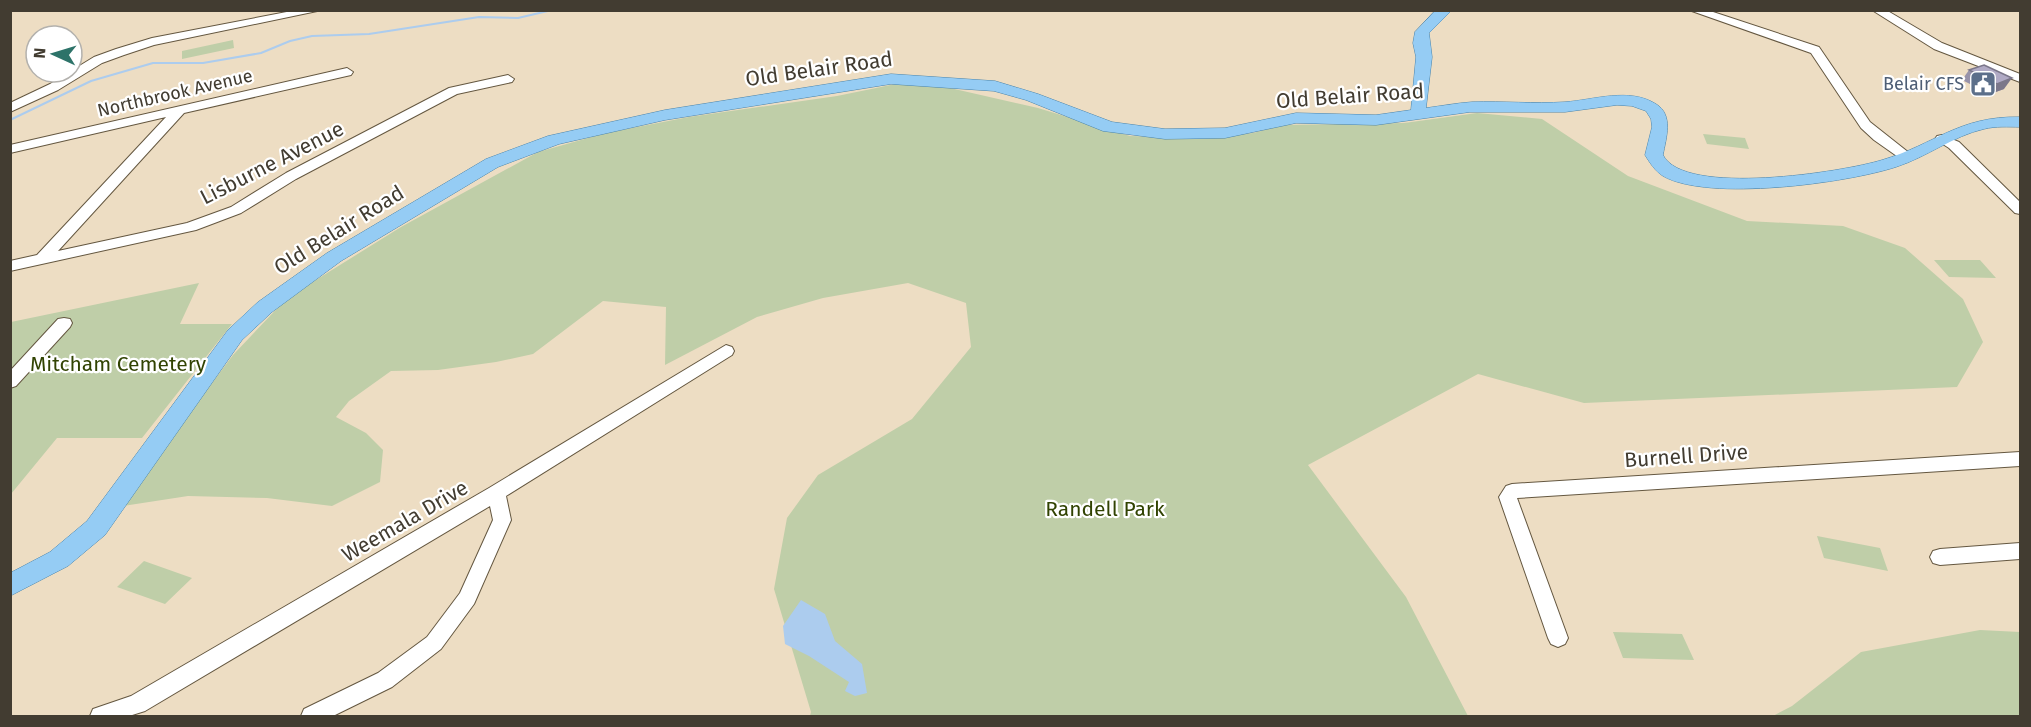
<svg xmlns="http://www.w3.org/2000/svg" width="2031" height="727" font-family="'Fira Sans',sans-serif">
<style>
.green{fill:#bfcea8}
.water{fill:#acccee}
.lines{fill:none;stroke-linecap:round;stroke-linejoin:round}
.stream{stroke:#acccee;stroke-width:2}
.minor-casing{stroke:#645740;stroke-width:2}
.major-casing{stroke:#4a84ab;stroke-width:1}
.minor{fill:#fff;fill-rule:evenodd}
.major{fill:#95ccf4;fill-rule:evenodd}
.wall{fill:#9792a9}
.shaded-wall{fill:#7b778a}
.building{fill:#b0aac5;stroke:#7b778a;stroke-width:1.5}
.labels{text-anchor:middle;stroke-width:4.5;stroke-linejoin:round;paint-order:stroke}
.far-service-label{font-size:18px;fill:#4e5e75;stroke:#fff;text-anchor:end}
.far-street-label{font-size:18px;fill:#423c31;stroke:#fff}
.street-label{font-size:21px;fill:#423c31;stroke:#fff}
.park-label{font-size:21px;fill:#314302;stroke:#fff}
</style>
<rect width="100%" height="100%" fill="#edddc3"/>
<path class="green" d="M233 40 234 48 182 59V51Z
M915 80 1038 108 1130 136 1195 138 1253 133 1284 125 1404 123 1477 113 1542 119 1628 176 1747 221 1843 226 1905 248 1963 299 1983 342 1957 387 1584 403 1478 374 1308 465 1406 597 1468 716H810L811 712 774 589 787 518 818 475 912 419 971 347 966 303 908 283 823 298 757 317 665 365 666 307 603 301 533 354 496 362 438 370 391 371 349 401 336 417 366 433 383 450 380 482 332 506 267 498 188 496 123 506 167 443 233 355 287 298 401 227 538 152 606 133 689 117 837 96Z
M1703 134 1745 138 1749 149 1707 144Z
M1934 260H1980L1996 278 1949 277Z
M199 283 180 324H232L142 438H57L11 494V322Z
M1817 536 1880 548 1888 571 1824 558Z
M144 561 192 578 165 604 117 587Z
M1980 630 2020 632V716H1773L1792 706 1861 652Z
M1613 632 1682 634 1694 660 1623 658Z"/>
<path class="water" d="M801 600 825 614 835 641 862 664 867 693 855 696 845 691 849 682 809 656 785 644 783 626Z"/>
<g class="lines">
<path class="stream" d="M10 120 91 81 153 63H203L261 53 290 41 312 36 369 34 479 17 518 18 552 10"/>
<defs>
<path id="minor" d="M297 10H322L154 45 124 55 102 63 58 90 10 112V103L50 84 94 57 116 49 152 38Z
M1689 10H1707L1819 47 1870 122 1913 156 1911 159H1901L1874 140 1861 128 1811 53Z
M1872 10H1886L1942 43 2020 74V82L1934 49Z
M347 68 353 72 351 75 184 113 58 251 187 223 231 207 286 173 449 88 508 75 514 79 512 82 457 94 296 179 241 213 196 230 10 271V261L37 255 166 117 10 153V145Z
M1942 135 1959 142 2020 202V214L2015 213 1949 148 1935 139 1937 136Z
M64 318 70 319 72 323 70 327 16 386 10 388V371L58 319Z
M726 345 732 347 734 351 732 355 506 496 511 520 474 604 441 649 392 687 333 716H301L304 709 378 673 427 637 460 593 493 520 490 506 145 711 129 716H90L93 709 131 696 489 488Z
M2020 452V466L1517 498 1568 638 1565 644 1558 647 1551 644 1548 638 1499 497 1506 486 1512 484Z
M2020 543V559L1940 565 1933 563 1930 557 1933 551 1940 549Z"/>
<path id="major" d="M1436 10H1452L1429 33 1432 57 1426 108C1441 106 1457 103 1472 102 1503 101 1534 104 1565 102 1594 100 1629 87 1656 104 1674 115 1666 138 1663 155 1684 197 1843 172 1882 160 1936 144 1958 116 2020 117V127C2008 127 1996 126 1984 129 1953 136 1927 157 1896 167 1847 183 1708 202 1663 176 1655 171 1650 163 1645 155L1652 127 1651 119 1646 111 1632 106 1617 105 1565 112H1470L1376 125 1296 123 1225 138 1165 139 1103 131 1026 100 994 91 891 84 665 120 559 144 498 167 341 261 272 312 242 340 105 535 68 566 10 596V573L50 552 87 521 228 330 258 302 327 253 486 159 548 136 665 110 891 74 995 81 1038 94 1112 122 1165 129 1225 128 1296 113 1376 115 1411 110 1416 57 1413 43 1415 32Z"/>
</defs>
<use href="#minor" class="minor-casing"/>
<use href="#major" class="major-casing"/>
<use href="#minor" class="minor"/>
<use href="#major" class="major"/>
</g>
<path class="wall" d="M1984 65 2004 89 1990 94 1962 80 1969 70Z"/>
<path class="shaded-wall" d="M2012 78 2004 89 1990 94 1997 84Z"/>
<path class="building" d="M1984 65 2012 78 1997 84 1969 70Z"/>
<defs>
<symbol id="civic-square" viewBox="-11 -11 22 22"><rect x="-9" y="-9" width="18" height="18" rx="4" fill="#5c6f8a" stroke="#fff"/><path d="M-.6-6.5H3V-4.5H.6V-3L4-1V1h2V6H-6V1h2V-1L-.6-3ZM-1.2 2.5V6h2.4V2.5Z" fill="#fff"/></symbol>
</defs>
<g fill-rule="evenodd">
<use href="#civic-square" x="1968" y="69" width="30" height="30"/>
</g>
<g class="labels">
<g class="far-service-label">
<text x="1964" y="90">Belair CFS</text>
</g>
<g class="far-street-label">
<text transform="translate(175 93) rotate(-13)" y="6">Northbrook Avenue</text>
</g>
<g class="street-label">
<text transform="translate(819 69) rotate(-8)" y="7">Old Belair Road</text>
<text transform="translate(1350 96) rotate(-4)" y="7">Old Belair Road</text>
<text transform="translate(272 163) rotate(-27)" y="7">Lisburne Avenue</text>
<text transform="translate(339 230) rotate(-32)" y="7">Old Belair Road</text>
<text transform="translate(1686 456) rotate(-4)" y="7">Burnell Drive</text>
<text transform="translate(405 521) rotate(-30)" y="7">Weemala Drive</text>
</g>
<g class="park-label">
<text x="118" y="371">Mitcham Cemetery</text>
<text x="1105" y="516">Randell Park</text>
</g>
</g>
<rect width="2031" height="727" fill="none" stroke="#423c31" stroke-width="24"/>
<g transform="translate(54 54) rotate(274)"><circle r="28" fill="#ffffff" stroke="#b3b1ad" stroke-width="1.5"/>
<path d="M0-4.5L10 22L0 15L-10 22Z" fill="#2d7369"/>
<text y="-9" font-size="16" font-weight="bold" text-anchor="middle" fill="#423c31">N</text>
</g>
</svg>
